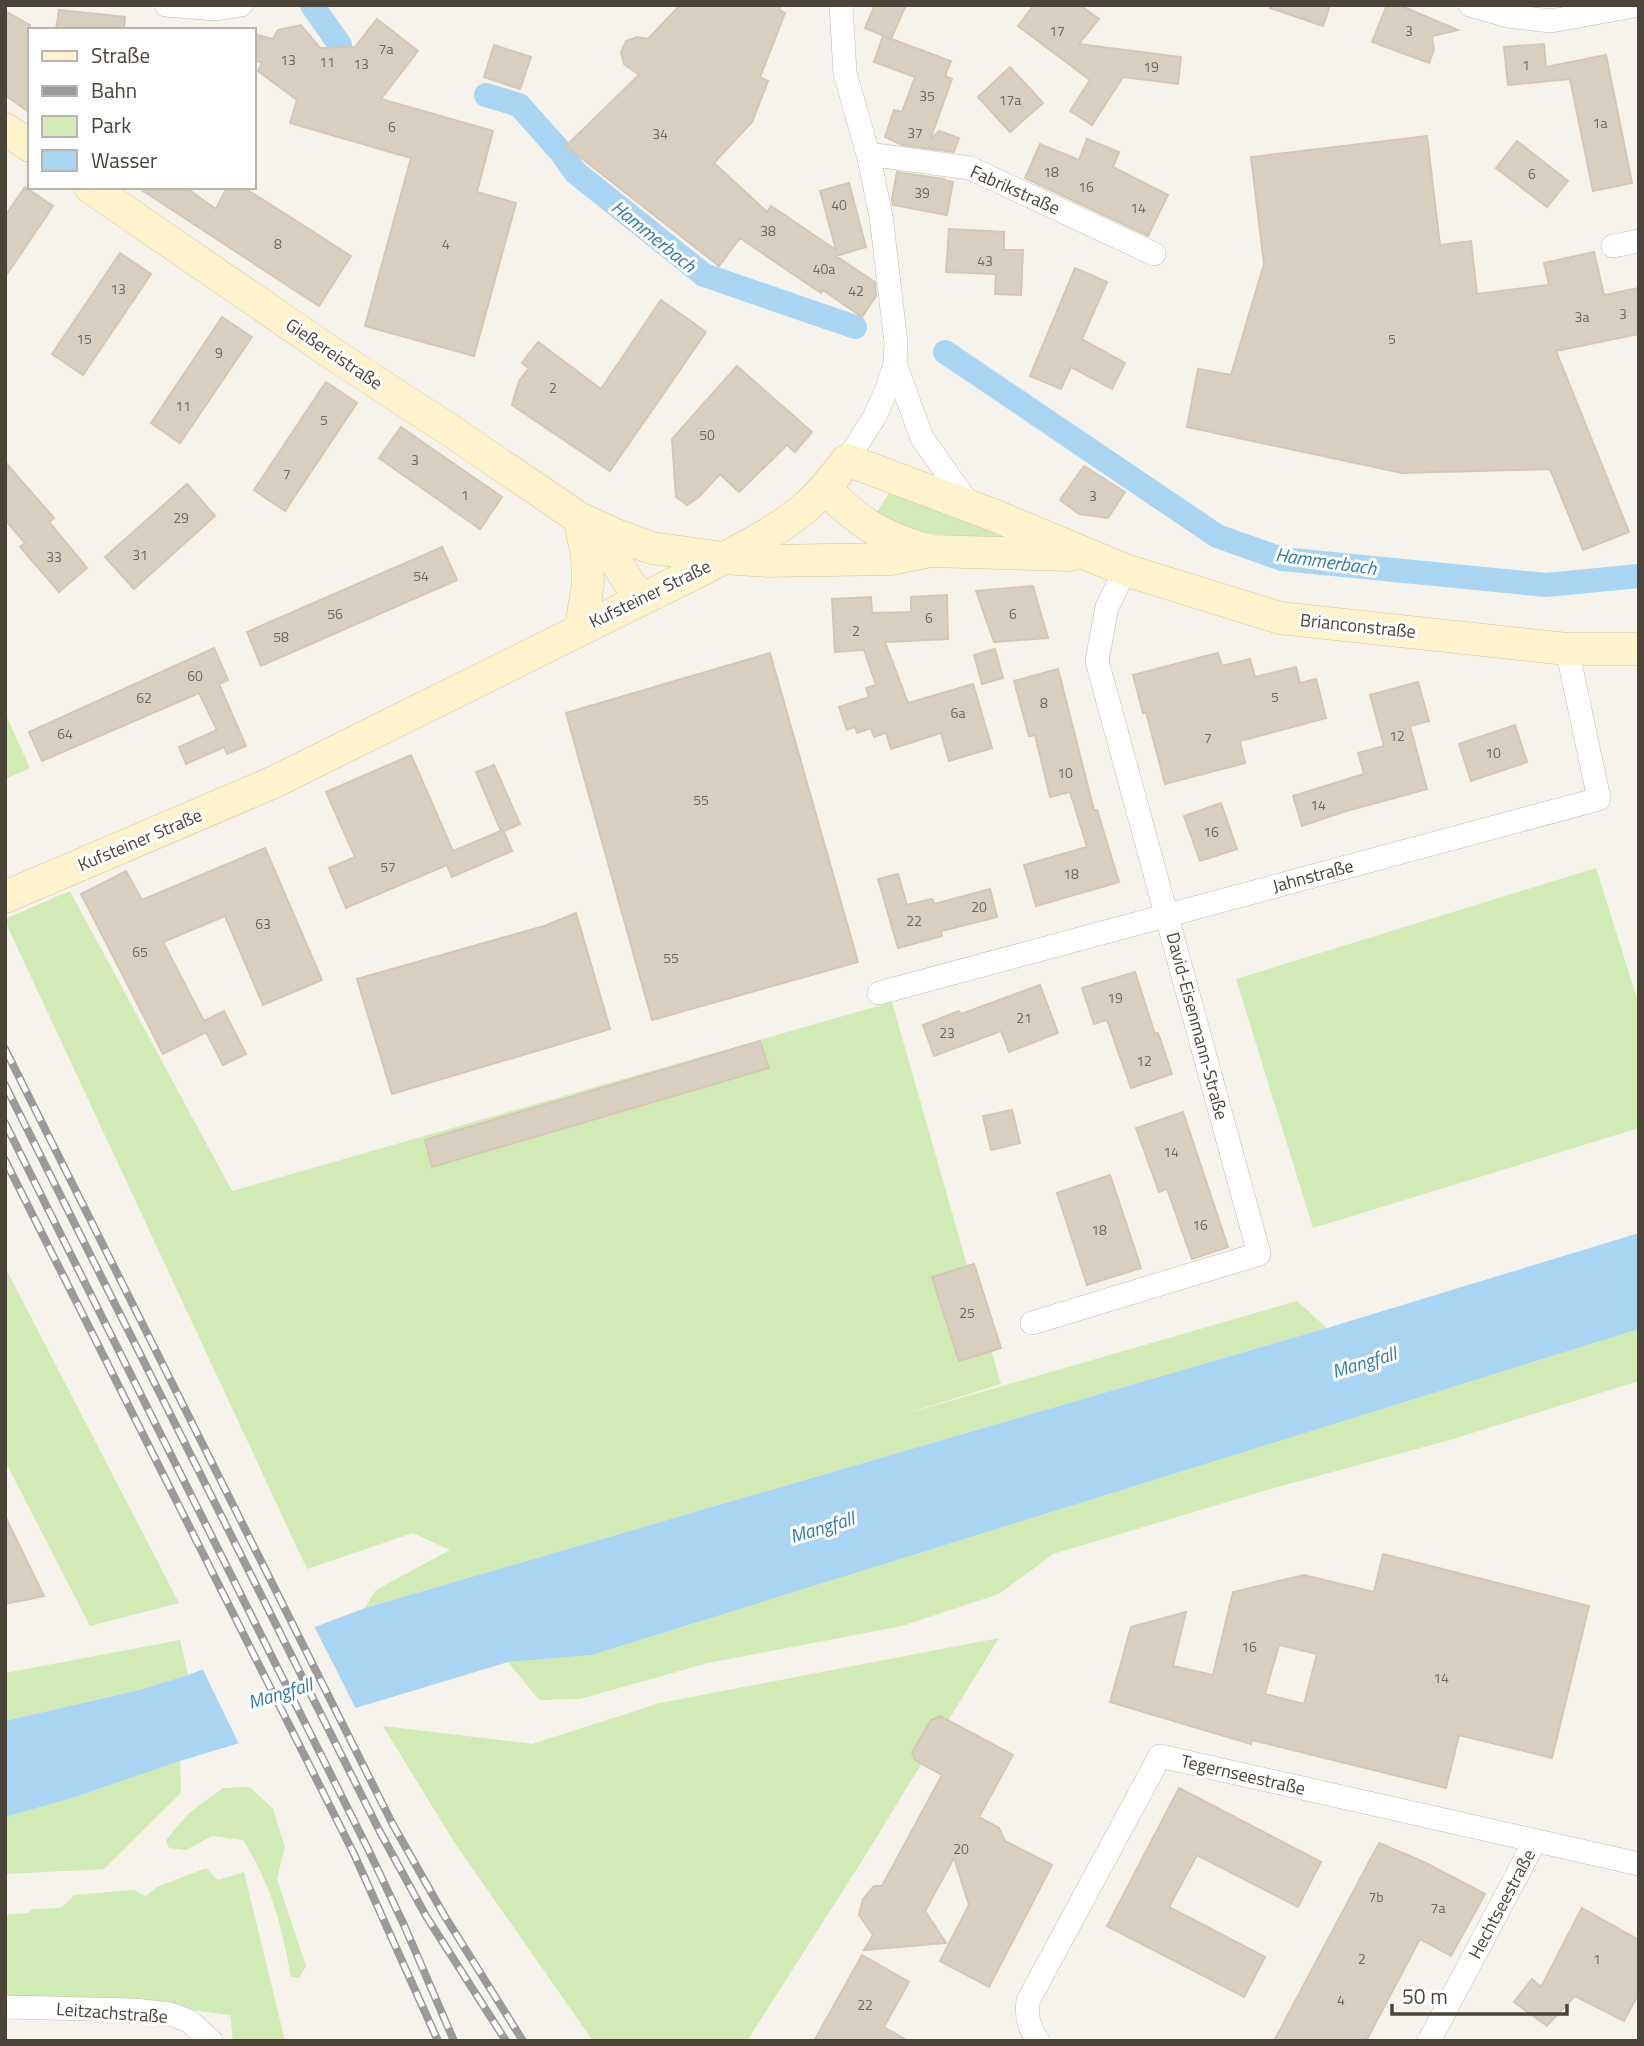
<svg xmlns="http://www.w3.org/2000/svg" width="1644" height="2046" font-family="'Titillium Web',sans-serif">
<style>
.green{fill:#d2eab5}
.water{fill:#a9d4f2}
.pier{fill:#f6f3ec}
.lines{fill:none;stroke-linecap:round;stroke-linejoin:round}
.canal{stroke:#a9d4f2;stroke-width:24}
.building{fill:#d8cfc1;stroke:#d3c7b4;stroke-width:2;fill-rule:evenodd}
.minor-casing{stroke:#c2bbae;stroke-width:24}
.secondary-casing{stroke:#d6c79b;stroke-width:33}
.minor{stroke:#fff;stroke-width:23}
.secondary{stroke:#fff3cd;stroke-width:32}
.rail-casing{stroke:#9a9a9a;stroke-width:8}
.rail{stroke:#fff;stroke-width:5;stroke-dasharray:16;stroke-linecap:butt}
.labels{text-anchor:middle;stroke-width:6;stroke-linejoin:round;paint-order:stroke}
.number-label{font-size:14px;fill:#6e675b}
.street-label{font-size:18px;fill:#4b4439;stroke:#fff}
.water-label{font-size:19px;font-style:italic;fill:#2e7ab2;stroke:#fff}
</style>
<rect width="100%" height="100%" fill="#f6f3ec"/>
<path class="green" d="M890 491 1015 540 917 533 876 514Z
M5 713 30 768 5 779Z
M1596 868 1639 1005V1128L1313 1228 1236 979Z
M70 891 232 1191 892 1002 1001 1384 898 1416 1297 1301 1327 1328 365 1608 376 1590 450 1550 413 1533 307 1569 5 921V919Z
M5 1267 179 1603 90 1626 5 1461Z
M1639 1329V1381L1453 1439 1274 1488 1053 1554 999 1594 902 1626 708 1663 580 1699 539 1700 508 1662 592 1655Z
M999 1638 860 1864 747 2041H593L454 1842 383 1726 532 1744 660 1703Z
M180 1640 188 1675 139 1690 5 1721V1673Z
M180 1761 181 1793 104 1869 5 1874V1817L72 1798Z
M250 1787 273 1809 285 1847 277 1879 306 1966 299 1978 291 1977C281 1923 272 1887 243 1840L212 1836 186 1850 169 1848 166 1840 189 1813 223 1788Z
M206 1868 218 1880 244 1872 285 2041H233L230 2015 116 2000 5 2001V1915L28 1913 32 1909 61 1908 74 1895 134 1890 146 1896 157 1887Z"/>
<path class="water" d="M1639 1233V1329L592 1655 508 1662 180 1761 72 1798 5 1817V1721L139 1690 188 1675 365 1608 1327 1328Z"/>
<path class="pier" d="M313 1624 357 1711 240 1746 201 1666Z"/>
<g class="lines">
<path class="canal" d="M312 5 340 45
M486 95 519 105 560 151 575 172 704 275 855 327
M945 352 1217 536 1282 559 1546 585 1639 576"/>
</g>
<path class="building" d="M680 5H781L779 10 785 13 760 77 768 81 752 122 714 163 767 212 771 206 836 250 820 191 849 183 866 247 836 256 875 282 876 296 862 317 823 290 821 293 740 238 719 266 566 146 639 75 624 64 621 52 626 41 637 37 648 39Z
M875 5H906L891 39 865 28Z
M1034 5H1080L1099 19 1079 44 1181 57 1178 84 1123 77 1092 125 1070 111 1090 80 1018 26Z
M1271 5H1330L1323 26 1270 8Z
M1387 5H1399L1458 30 1432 36 1434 50 1429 63 1372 42Z
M59 10 125 17 124 30H56Z
M5 11 30 25V113L5 95Z
M377 19 418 51 381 99 493 131 477 192 516 203 474 356 365 326 411 158 290 123 297 100 258 71 262 63 254 60V34L273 39 278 30 301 25 320 48 355 47Z
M883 36 951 61 945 76 952 79 930 140 939 131 959 138 954 152 902 145 885 137 894 110 902 112 915 77 874 62Z
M1544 44 1546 67 1606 55 1632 183 1593 191 1570 79 1508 85 1504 47Z
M494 45 531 57 520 89 484 77Z
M1010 67 1043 103 1010 132 978 97Z
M1427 136 1440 245 1471 241 1477 294 1549 285 1544 263 1594 252 1604 295 1639 288V334L1556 351 1629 532 1583 550 1550 469 1402 473 1187 427 1198 369 1231 375 1264 264 1251 157Z
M1087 139 1119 152 1113 167 1168 195 1148 236 1025 178 1040 144 1079 160Z
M1517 141 1568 181 1547 207 1496 168Z
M897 172 944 179V180L953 182 947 215 893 205 892 199Z
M25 187 53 206 5 277V216Z
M137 187H185L216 209 227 187H243L351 256 319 306Z
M949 229 1004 232V250H1023L1021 295 995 294 996 274 946 272Z
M120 253 151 274 83 375 52 354Z
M1075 268 1107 282 1082 339 1125 363 1112 389 1071 367 1061 389 1030 376Z
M661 300 706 332 610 471 512 405 519 381 529 368 522 363 538 342 601 389Z
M222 317 252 337 180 443 151 423Z
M737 366 812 432 795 452 787 445 739 492 720 474 699 497 687 505 676 497 672 439Z
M326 382 357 403 285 511 254 490Z
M401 427 502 497 480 529 379 458Z
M5 462 54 518 49 522 87 568 59 592 20 547 25 543 5 520Z
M1084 466 1125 492 1108 518 1079 514 1060 500Z
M187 484 215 516 134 589 105 557Z
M442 547 457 580 261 666 247 632Z
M1033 586 1048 638 994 642 976 591Z
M947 595 948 639 885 642 908 703 973 684 992 748 949 761 941 733 891 749 886 733 874 737 871 728 857 733 855 727 847 730 839 707 869 697 866 688 876 685 864 650 835 652 832 599 871 597 872 613 911 612V597Z
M214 648 228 680 219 684 246 746 227 754 224 747 186 764 179 747 217 730 199 693 42 761 29 732Z
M995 649 1003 678 982 684 974 655Z
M770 653 858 962 652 1020 566 713Z
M1218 653 1222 666 1250 659 1255 677 1296 667 1300 683 1316 679 1326 718 1240 741 1245 763 1165 784 1146 712 1143 713 1133 675Z
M1058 669 1094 810H1097L1119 882 1036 906 1024 865 1087 847 1070 792 1050 797 1035 735 1029 736 1014 681Z
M1418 682 1429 721 1410 726 1427 789 1343 812 1302 826 1293 796 1364 774 1358 753 1384 746 1370 695Z
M1515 725 1527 762 1471 781 1459 744Z
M411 755 453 851 501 831 476 772 494 765 520 824 504 831 512 851 452 877 447 865 346 908 329 868 355 857 326 792Z
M1221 803 1237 849 1200 861 1184 816Z
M265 848 322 980 263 1005 225 916 163 942 204 1021 224 1011 246 1054 223 1065 206 1032 163 1054 81 894 126 871 142 900Z
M898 874 907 905 932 899 934 904 990 889 997 917 941 931 942 936 898 948 878 879Z
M576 913 610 1029 392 1094 357 979 544 926Z
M1135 972 1155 1034 1158 1033 1172 1074 1131 1088 1107 1020 1094 1024 1082 988Z
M1040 985 1058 1033 1009 1052 1001 1031 934 1056 923 1025 959 1011 961 1014Z
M760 1041 769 1068 432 1167 425 1140Z
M1012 1110 1020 1143 991 1150 983 1116Z
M1183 1112 1228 1247 1192 1259 1167 1189 1159 1192 1136 1128Z
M1110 1175 1141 1268 1087 1285 1057 1193Z
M974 1264 1001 1348 959 1361 932 1277Z
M5 1516 44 1596 5 1604Z
M1383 1554 1589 1606 1552 1758 1459 1735 1446 1788 1252 1740 1251 1744 1110 1702 1131 1627 1186 1612 1173 1666 1213 1675 1233 1592 1304 1575 1374 1592ZM1279 1645 1317 1654 1304 1704 1265 1694Z
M940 1716 1013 1755 979 1817 999 1828 1005 1841 1052 1865 989 1987 940 1961 969 1905 954 1858 925 1911 946 1943 864 1950 873 1935 859 1915 863 1899 874 1886H882L942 1775 915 1760 912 1752 931 1720Z
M1179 1788 1321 1862 1298 1907 1197 1855 1169 1907 1265 1957 1244 1997 1107 1926Z
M1379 1843 1424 1862 1485 1894 1451 1956 1420 1939 1366 2041H1274Z
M1582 1908 1639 1940V1993L1624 2021 1575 1996 1547 2026 1514 2002 1532 1979 1541 1987Z
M862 1955 909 1982 884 2027 908 2041H814Z"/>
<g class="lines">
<defs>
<path id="minor" d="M166 5 216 9 241 5
M841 5 845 73 868 154 881 216 896 343 895 364 886 391 874 418 847 460
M1470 5 1508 16 1551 21 1639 5
M868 154 970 168 1154 254
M1613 246 1639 241
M895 364 922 438 970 506
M879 993 1599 799 1567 649
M1032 1323 1259 1254 1097 661 1107 607 1125 570
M5 2007 133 2010 170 2014 189 2021 211 2041
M1038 2041C1029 2027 1026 2017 1028 2001L1160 1756 1639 1864
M1429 2041 1535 1841"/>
<path id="secondary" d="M5 129 30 146
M90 187 333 354 451 431 579 518 616 535 652 548 723 558 767 561 891 559 930 551 1071 555
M825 489C861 523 878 536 927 550
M579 518 587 554 588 584 581 627
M585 525 615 560 640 600
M5 897 274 782 705 568C740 549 778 532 808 505 823 492 835 476 847 460L996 516 1125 570 1280 618 1567 649H1639"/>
</defs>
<use href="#minor" class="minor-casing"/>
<use href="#secondary" class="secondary-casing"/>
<use href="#minor" class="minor"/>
<use href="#secondary" class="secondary"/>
<defs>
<path id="rail" d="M5 1049 392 1823 444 1915 523 2041
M5 1085 379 1830 426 1916 506 2041
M5 1123 368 1849 404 1925 454 2041
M5 1160 354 1854 438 2041"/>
</defs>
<use href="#rail" class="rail-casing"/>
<use href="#rail" class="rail"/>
</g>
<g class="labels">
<g class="number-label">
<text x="1057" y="36">17</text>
<text x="1409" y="36">3</text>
<text x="386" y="54">7a</text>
<text x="288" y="65">13</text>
<text x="327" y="67">11</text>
<text x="361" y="69">13</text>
<text x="1526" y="70">1</text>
<text x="1151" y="72">19</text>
<text x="927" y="101">35</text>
<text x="1010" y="105">17a</text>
<text x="1600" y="128">1a</text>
<text x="392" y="132">6</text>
<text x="915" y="138">37</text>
<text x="660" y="139">34</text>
<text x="1051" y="177">18</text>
<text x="1532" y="179">6</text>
<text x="1086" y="192">16</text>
<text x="922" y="198">39</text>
<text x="839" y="210">40</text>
<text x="1138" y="213">14</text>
<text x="768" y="236">38</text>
<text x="278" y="249">8</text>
<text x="446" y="249">4</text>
<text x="985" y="266">43</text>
<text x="824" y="274">40a</text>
<text x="118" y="294">13</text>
<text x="856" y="296">42</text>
<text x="1623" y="319">3</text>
<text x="1582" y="322">3a</text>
<text x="84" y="344">15</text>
<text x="1392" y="344">5</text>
<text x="219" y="358">9</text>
<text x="553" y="393">2</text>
<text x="183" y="411">11</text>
<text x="324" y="425">5</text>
<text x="707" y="440">50</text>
<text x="415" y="465">3</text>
<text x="287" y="479">7</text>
<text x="465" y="500">1</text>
<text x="1093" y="501">3</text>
<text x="181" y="523">29</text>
<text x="140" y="560">31</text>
<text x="54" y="562">33</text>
<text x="421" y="581">54</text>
<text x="335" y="619">56</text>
<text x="1013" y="619">6</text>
<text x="929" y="623">6</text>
<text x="856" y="636">2</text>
<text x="281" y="642">58</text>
<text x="195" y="681">60</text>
<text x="1275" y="702">5</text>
<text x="144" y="703">62</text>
<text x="1044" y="708">8</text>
<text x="958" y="718">6a</text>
<text x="65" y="739">64</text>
<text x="1397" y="741">12</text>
<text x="1208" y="743">7</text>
<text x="1493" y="758">10</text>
<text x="1065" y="778">10</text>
<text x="701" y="805">55</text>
<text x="1318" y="810">14</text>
<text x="1211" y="837">16</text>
<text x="388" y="872">57</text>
<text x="1071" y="879">18</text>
<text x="979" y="912">20</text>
<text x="914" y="926">22</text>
<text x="263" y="929">63</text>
<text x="140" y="957">65</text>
<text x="671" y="963">55</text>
<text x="1115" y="1003">19</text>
<text x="1024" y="1023">21</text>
<text x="947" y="1038">23</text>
<text x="1144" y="1066">12</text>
<text x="1171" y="1157">14</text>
<text x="1200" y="1230">16</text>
<text x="1099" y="1235">18</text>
<text x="967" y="1318">25</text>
<text x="1249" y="1652">16</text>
<text x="1441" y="1683">14</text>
<text x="961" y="1854">20</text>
<text x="1376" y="1902">7b</text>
<text x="1438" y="1913">7a</text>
<text x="1362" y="1964">2</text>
<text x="1597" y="1964">1</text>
<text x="1341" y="2005">4</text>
<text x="865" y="2010">22</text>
</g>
<g class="street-label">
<text transform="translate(1015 190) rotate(24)" y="6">Fabrikstraße</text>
<text transform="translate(334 354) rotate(34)" y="6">Gießereistraße</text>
<text transform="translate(650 594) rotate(-26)" y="6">Kufsteiner Straße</text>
<text transform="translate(1358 626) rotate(6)" y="6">Brianconstraße</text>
<text transform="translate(140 840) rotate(-23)" y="6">Kufsteiner Straße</text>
<text transform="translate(1313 876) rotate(-15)" y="6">Jahnstraße</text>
<text transform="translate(1197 1026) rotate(75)" y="6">David-Eisenmann-Straße</text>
<text transform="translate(1243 1775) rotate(13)" y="6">Tegernseestraße</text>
<text transform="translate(1502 1904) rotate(-62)" y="6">Hechtseestraße</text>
<text transform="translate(112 2013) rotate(4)" y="6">Leitzachstraße</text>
</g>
<g class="water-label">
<text transform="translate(654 236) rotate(39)" y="7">Hammerbach</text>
<text transform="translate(1326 561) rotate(8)" y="7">Hammerbach</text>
<text transform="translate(1364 1362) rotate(-17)" y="7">Mangfall</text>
<text transform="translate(822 1527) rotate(-17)" y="7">Mangfall</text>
<text transform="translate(280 1693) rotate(-17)" y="7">Mangfall</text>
</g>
</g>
<rect width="1644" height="2046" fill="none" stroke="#4b4439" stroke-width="14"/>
<rect x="28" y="28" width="228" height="161" fill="#ffffff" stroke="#b7b4b0" stroke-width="2"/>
<rect x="42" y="51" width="35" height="10" fill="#fff3cd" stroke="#b7b4b0" stroke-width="2"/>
<text x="91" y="63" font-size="21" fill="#4b4439">Straße</text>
<rect x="42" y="86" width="35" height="10" fill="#9a9a9a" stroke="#b7b4b0" stroke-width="2"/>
<text x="91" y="98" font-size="21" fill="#4b4439">Bahn</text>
<rect x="42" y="116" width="35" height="21" fill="#d2eab5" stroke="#b7b4b0" stroke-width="2"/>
<text x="91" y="133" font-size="21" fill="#4b4439">Park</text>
<rect x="42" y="150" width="35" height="21" fill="#a9d4f2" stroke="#b7b4b0" stroke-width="2"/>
<text x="91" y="168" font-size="21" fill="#4b4439">Wasser</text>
<path d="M1392 2004v10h175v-10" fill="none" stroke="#4b4439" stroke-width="3.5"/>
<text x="1402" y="2004" font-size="21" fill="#4b4439" stroke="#ffffff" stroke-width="5" paint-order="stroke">50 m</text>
</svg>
